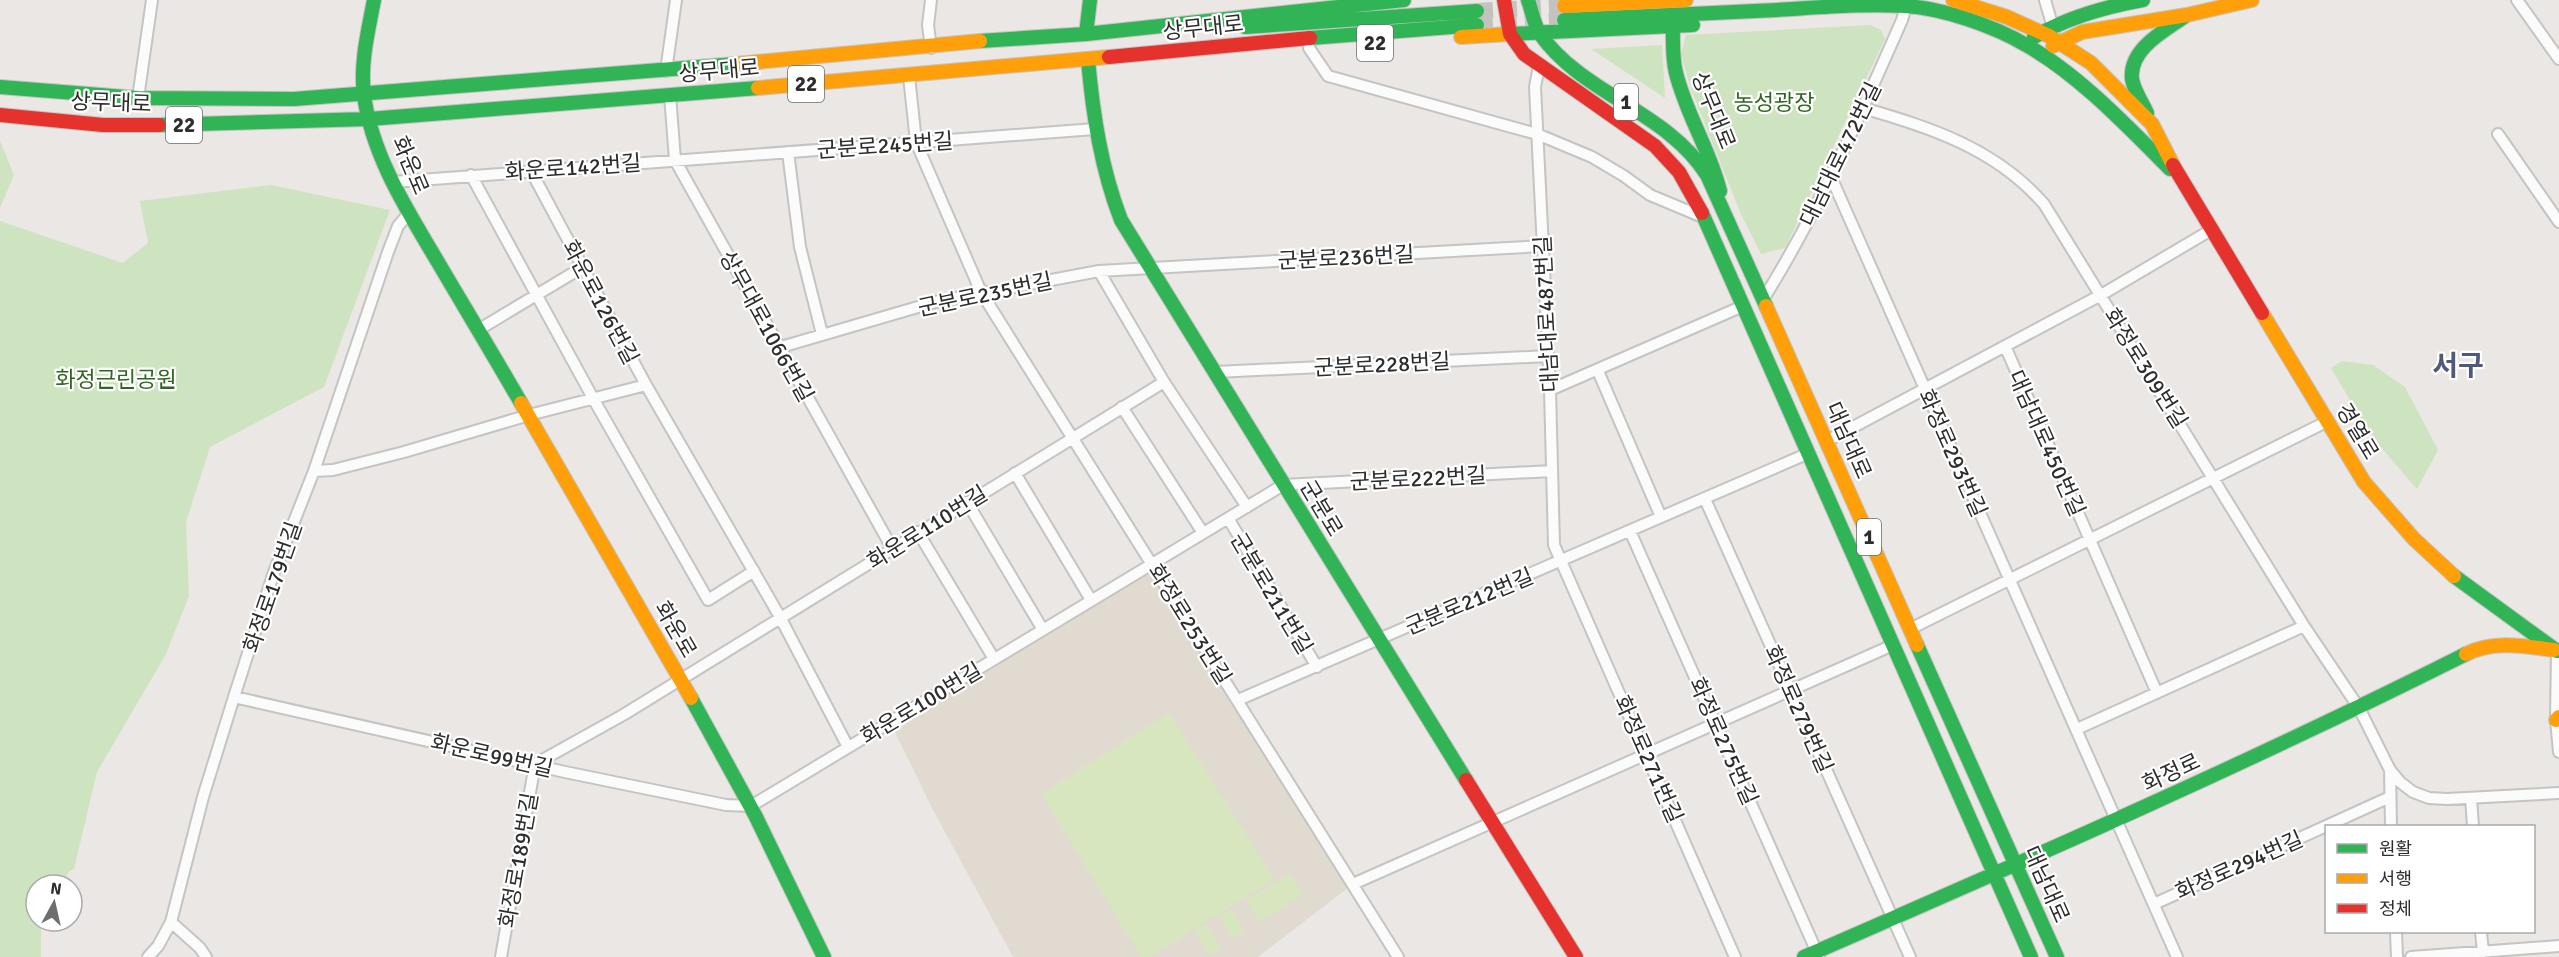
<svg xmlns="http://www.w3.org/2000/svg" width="2559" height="957" font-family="Signika,'Noto Sans KR',sans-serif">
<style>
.education{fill:#e1dad1}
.green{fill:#cee3c0}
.pitch{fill:#d7e6bf}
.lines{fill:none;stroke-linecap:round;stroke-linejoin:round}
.secondary-tunnel{stroke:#c4c2bf;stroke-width:16;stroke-dasharray:16 8;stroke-linecap:butt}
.street-casing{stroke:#c4c4c3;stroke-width:14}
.fast-casing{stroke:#c4c4c3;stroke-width:16}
.slow-casing{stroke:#c4c4c3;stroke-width:16}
.jam-casing{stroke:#c4c4c3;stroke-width:16}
.street{stroke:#fcfbfb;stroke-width:10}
.fast{stroke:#30b455;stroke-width:14}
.slow{stroke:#ff9f0a;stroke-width:14}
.jam{stroke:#e5322d;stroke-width:14}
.labels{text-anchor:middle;stroke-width:4.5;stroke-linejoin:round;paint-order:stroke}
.shield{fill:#fff;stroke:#6c6c6c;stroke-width:1.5}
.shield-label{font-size:21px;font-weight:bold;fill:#2d2d2d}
.street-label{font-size:22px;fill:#2d2d2d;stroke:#fff}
.park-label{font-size:22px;fill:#316622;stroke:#fff}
.district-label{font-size:28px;font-weight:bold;fill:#51597b;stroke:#fff}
</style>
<rect width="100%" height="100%" fill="#eae7e4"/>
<path class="education" d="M1153 563 1353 884 1258 957H1013L933 810 890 722Z"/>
<path class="green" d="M1870 25 1881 30 1885 39 1785 248 1761 254 1741 214 1691 89 1681 54 1686 35Z
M1662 45 1665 98 1591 49Z
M0 141 14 175 0 208Z
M271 185 390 210 324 387 210 447 186 522 189 596 166 654 97 772 74 869 68 872 65 885H36V921H41V957H0V221L123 263 148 243 140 201Z
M2342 361 2373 365 2405 387 2438 450 2417 489 2372 437 2331 368Z"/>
<path class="pitch" d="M1169 713 1274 879 1150 957H1141L1041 794Z
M1290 874 1303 895 1259 922 1246 900Z
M1232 909 1244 933 1232 939 1219 916Z
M1207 924 1221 949 1208 956 1195 931Z"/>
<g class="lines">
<path class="secondary-tunnel" d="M1477 11 1564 6
M1477 25 1564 20"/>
<defs>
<path id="street" d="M931 0 928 25 931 48
M2045 0 2054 31
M2517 0 2559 59
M1309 48 1328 76 1537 134 1592 157 1624 176 1650 195 1705 218
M1539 66 1535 87 1550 390 1554 545 1735 957
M666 71 676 0
M909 76 916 142 981 292 1398 957
M670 95 675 160 892 548
M138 98 152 0
M1863 108C1931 128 1995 148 2044 204L2304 626 2359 708 2390 770 2400 782 2413 792 2429 798 2447 799 2559 793
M2498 134 2559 222
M788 152 800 247 822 334
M531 171 646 385 780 617 848 747
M471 175 594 400 708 600 754 571
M1831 177 2177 957
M393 182 1095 129
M1099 271 1164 382 1247 507
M1764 298C1819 210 1860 115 1902 20L1906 6
M478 330 583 267
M2005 346 2157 693
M781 347 935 302 1099 271 1542 246
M1598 371 1661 517
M1216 372 1548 356
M1550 390 1743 306
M1122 407 1203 533
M1827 441 2101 295 2211 230
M314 471 333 470 404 452 529 415 646 385
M1015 473 1091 600
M1705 499 1910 957
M967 502 1043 630
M1228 518 1317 667
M1630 531 1819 957
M918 532 994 659
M1910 629 2328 421
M2557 651 2556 720 2559 752
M234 697 565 772 726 805 751 806 1283 485 1552 471
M1238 700 1809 453
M2077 729 2304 626
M2390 770 2391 826
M2471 798 2473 826
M1353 884 1893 645
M2154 904 2390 797
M2396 932 2397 957
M2481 932 2483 952
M148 957 158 946 171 922
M206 957 200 948 171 922 203 797 234 697 274 572 314 471 388 252 398 226 409 213
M501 957 535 764 623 715 1164 382
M2411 957 2559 946"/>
<path id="fast" d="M374 0C368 32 360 63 364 95 372 158 411 216 442 269 468 313 495 358 521 403
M1528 0C1532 11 1534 25 1540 34 1583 95 1667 111 1707 175L1766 306
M1564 20C1628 17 1691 14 1755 11 1804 9 1855 3 1905 6 1942 8 1994 26 2026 45 2078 74 2127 126 2170 169
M1673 26C1673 42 1672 57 1676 73 1686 114 1710 150 1720 191
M1245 27 1477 11
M1086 34 1090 0
M1510 34 1693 25
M2034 37C2068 17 2104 7 2143 0
M1310 38 1477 25
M980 41 1086 34 1404 0
M1088 60C1093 115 1101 168 1121 220L1466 780
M0 87 138 98 294 99 736 64
M2147 113C2142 102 2134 91 2132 79 2129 49 2164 31 2184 17
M159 125 369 119 758 88
M1702 213 2031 957
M2454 576 2557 651
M1917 645 2057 957
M691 698 755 815 824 957
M1804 957C2027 860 2249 763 2466 654"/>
<path id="slow" d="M1953 0 2007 17 2049 36 2091 63 2152 124 2173 165
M1564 6 1686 0
M1461 37 1510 34
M2053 46 2082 32 2187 15 2252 0
M736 64 980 41
M758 88 1109 57
M1766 306 1917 645
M2262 313 2364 482 2414 539 2454 576
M521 403 691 698
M2466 654C2494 640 2524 646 2554 650
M2556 720 2559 717"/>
<path id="jam" d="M1504 0 1510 34 1524 54 1655 146 1679 172 1702 213
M1109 57 1310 38
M0 115 103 125H159
M2173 165 2262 313
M1466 780 1576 957"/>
</defs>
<use href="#street" class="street-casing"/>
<use href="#fast" class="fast-casing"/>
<use href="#slow" class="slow-casing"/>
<use href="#jam" class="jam-casing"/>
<use href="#street" class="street"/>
<use href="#fast" class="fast"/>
<use href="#slow" class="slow"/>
<use href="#jam" class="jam"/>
</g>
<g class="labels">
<g class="shield">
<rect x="1357" y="25" width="36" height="36" rx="4.5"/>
<rect x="788" y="66" width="36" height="36" rx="4.5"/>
<rect x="1614" y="84" width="24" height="36" rx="4.5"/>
<rect x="166" y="107" width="36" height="36" rx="4.5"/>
<rect x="1857" y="519" width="24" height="36" rx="4.5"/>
</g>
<g class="shield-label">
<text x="1375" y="50">22</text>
<text x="806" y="91">22</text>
<text x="1626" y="109">1</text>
<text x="184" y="132">22</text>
<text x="1869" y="544">1</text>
</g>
<g class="street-label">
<text transform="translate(1203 27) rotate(-6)" y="8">상무대로</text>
<text transform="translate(719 70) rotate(-5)" y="8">상무대로</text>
<text transform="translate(111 102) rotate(2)" y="8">상무대로</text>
<text transform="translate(1714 110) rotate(68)" y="8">상무대로</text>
<text transform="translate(885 145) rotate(-4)" y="8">군분로245번길</text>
<text transform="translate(1840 154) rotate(-64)" y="8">대남대로472번길</text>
<text transform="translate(411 165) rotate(67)" y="8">화운로</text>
<text transform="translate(573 167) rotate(-4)" y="8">화운로142번길</text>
<text transform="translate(1346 257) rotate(-3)" y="8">군분로236번길</text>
<text transform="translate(985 294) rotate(-12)" y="8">군분로235번길</text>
<text transform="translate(601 302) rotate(62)" y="8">화운로126번길</text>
<text transform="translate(1546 314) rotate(-93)" y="8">대남대로487번길</text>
<text transform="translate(767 326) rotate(61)" y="8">상무대로1066번길</text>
<text transform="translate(1382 364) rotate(-3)" y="8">군분로228번길</text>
<text transform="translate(2146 368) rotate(58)" y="8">화정로309번길</text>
<text transform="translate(2358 431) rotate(59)" y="8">경열로</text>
<text transform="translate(1849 440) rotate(66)" y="8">대남대로</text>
<text transform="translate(2047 443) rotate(66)" y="8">대남대로450번길</text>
<text transform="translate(1953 453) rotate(66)" y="8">화정로293번길</text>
<text transform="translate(1418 478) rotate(-3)" y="8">군분로222번길</text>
<text transform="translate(1322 508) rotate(59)" y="8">군분로</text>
<text transform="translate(927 527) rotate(-32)" y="8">화운로110번길</text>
<text transform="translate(272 587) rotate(-71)" y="8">화정로179번길</text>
<text transform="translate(1272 593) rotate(59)" y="8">군분로211번길</text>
<text transform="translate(1469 601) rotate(-23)" y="8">군분로212번길</text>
<text transform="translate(1190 624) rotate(58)" y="8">화정로253번길</text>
<text transform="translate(676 629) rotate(60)" y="8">화운로</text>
<text transform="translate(921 703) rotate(-31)" y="8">화운로100번길</text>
<text transform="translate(1799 709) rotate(66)" y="8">화정로279번길</text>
<text transform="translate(1724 741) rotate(66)" y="8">화정로275번길</text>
<text transform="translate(492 755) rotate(13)" y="8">화운로99번길</text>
<text transform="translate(1649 759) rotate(66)" y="8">화정로271번길</text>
<text transform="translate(2171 772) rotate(-25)" y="8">화정로</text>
<text transform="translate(518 860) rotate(-80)" y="8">화정로189번길</text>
<text transform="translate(2239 865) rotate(-24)" y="8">화정로294번길</text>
<text transform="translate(2047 884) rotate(66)" y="8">대남대로</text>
</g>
<g class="park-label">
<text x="1774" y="110">농성광장</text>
<text x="116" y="387">화정근린공원</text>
</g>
<g class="district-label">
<text x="2458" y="375">서구</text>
</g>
</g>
<rect x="2325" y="825" width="210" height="108" fill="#ffffff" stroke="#ababab" stroke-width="1.5"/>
<rect x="2337" y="844" width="30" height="9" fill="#30b455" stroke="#ababab" stroke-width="1.5"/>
<text x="2379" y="855" font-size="18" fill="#2d2d2d">원활</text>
<rect x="2337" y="874" width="30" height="9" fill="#ff9f0a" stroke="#ababab" stroke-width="1.5"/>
<text x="2379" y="885" font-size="18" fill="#2d2d2d">서행</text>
<rect x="2337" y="904" width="30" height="9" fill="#e5322d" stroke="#ababab" stroke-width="1.5"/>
<text x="2379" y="915" font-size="18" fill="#2d2d2d">정체</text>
<g transform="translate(54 903) rotate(8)"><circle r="28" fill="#ffffff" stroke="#ababab" stroke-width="1.5"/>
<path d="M0-4.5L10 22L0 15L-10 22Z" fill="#6f6e6d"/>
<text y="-9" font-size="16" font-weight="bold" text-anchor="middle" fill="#2d2d2d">N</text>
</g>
</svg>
